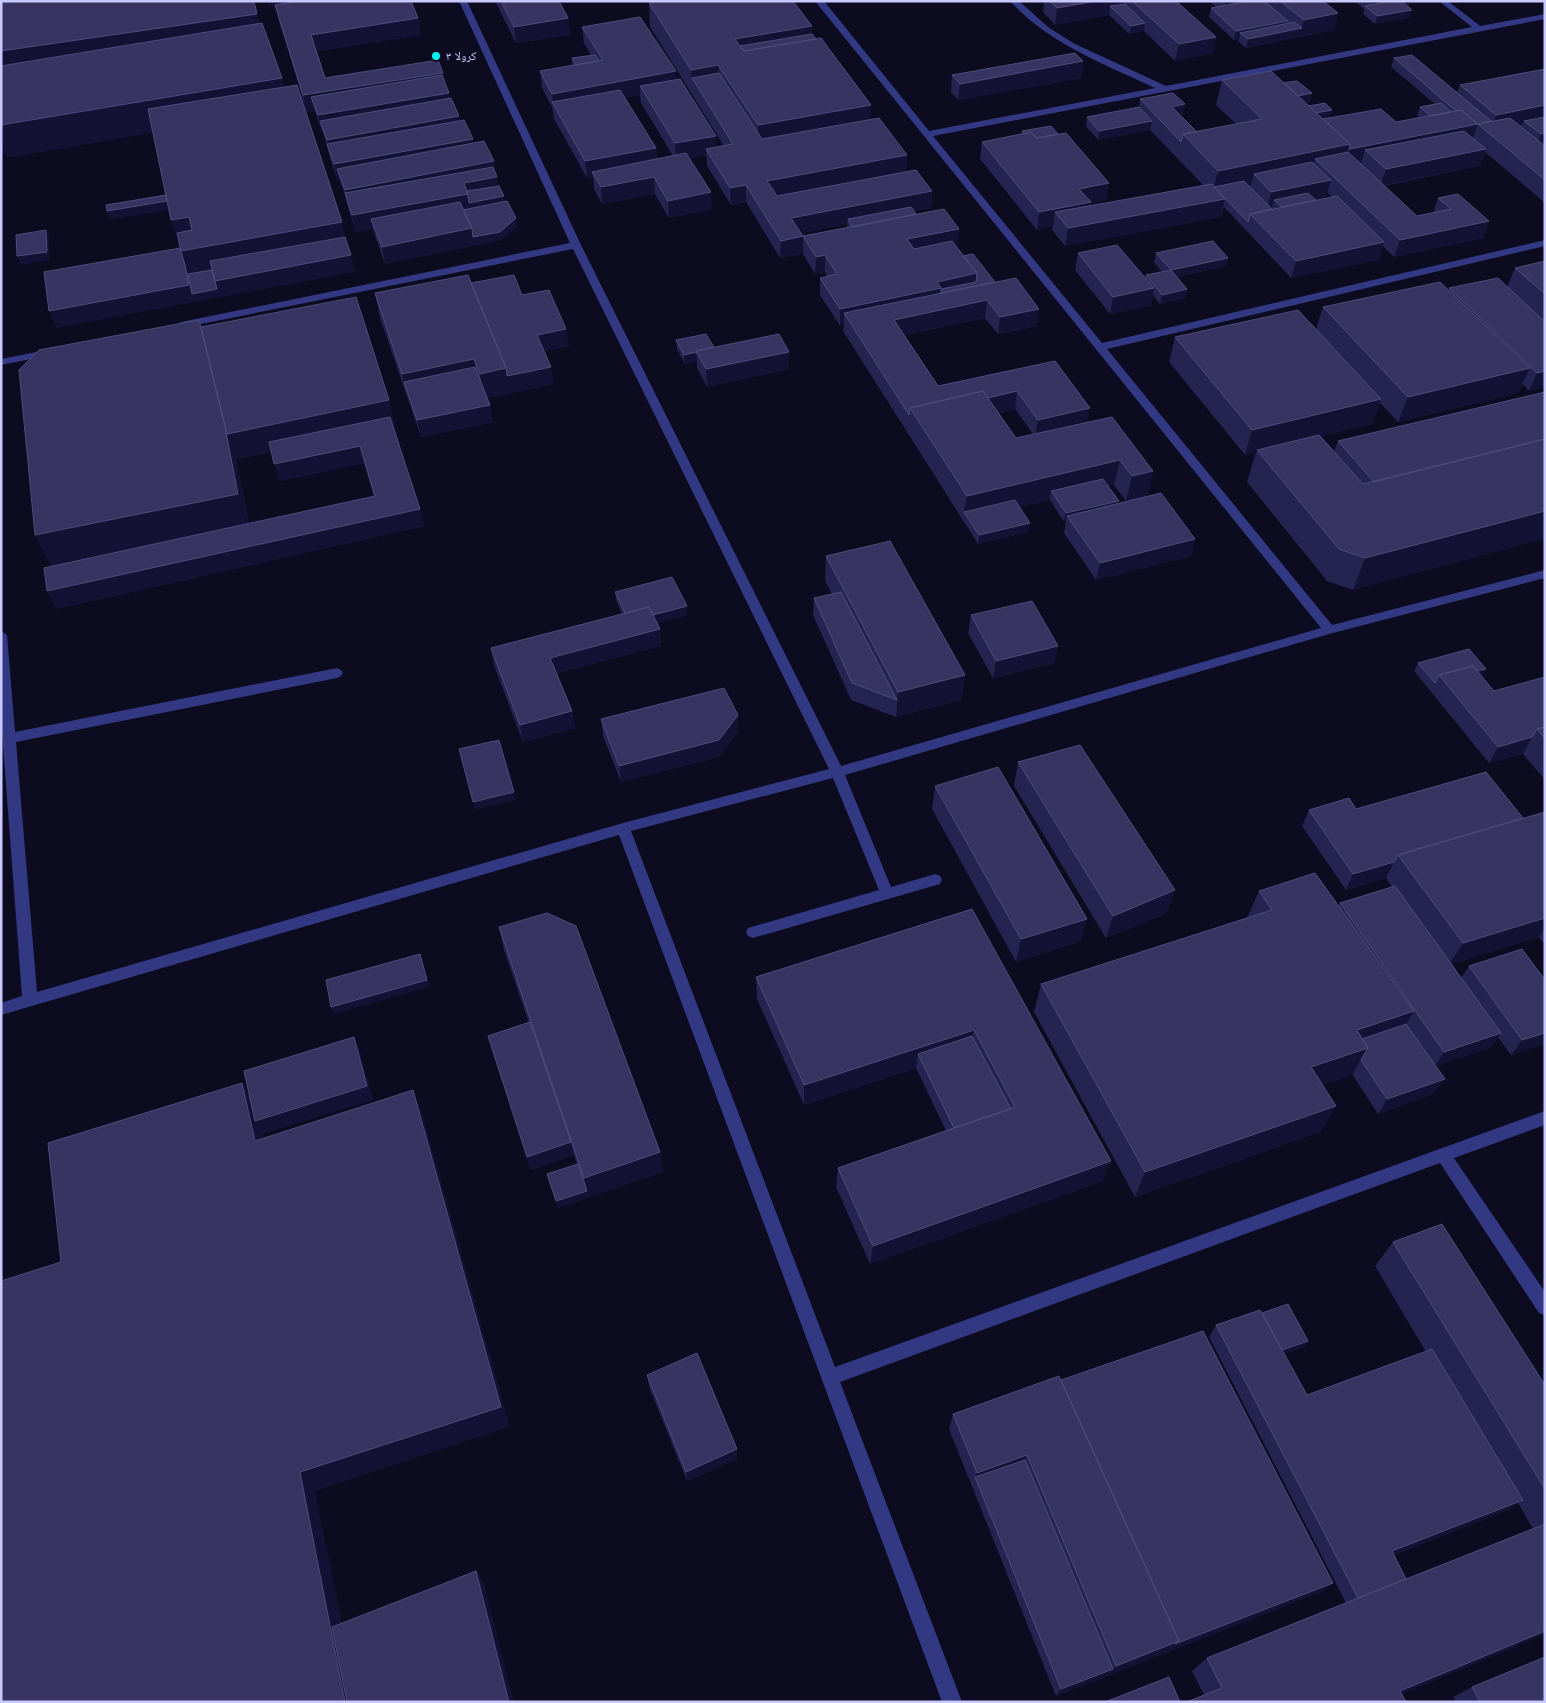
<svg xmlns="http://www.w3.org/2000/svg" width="1546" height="1703" font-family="Inter,'Noto Naskh Arabic',sans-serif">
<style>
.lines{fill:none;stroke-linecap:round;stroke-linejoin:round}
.service{fill:#323982;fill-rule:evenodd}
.wall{fill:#25234f;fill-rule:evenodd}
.shaded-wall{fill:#141234}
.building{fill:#373462;stroke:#4e4c7b}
.poi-dot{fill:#00f4f0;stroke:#0c0b1f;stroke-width:2}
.labels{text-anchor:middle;stroke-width:4;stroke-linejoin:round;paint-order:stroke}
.far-poi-label{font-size:12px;fill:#c9c9ff;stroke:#0c0b1f;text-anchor:start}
</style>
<rect width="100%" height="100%" fill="#0c0b1f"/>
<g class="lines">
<path class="service" d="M459 1H467L581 245 841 766 1321 628 815 1H824L929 131 1155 88C1104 64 1049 44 1010 1H1019L1048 27 1073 43 1166 86 1472 27 1439 1H1448L1480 26 1545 14V19L933 136 1102 343 1545 240V246L1107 349 1332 625 1545 570V578L1329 634 845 775 891 887 935 874 940 876 942 880 940 884 753 938 748 936 746 932 748 928 879 890 833 778 631 831 835 1367 1545 1111V1125L1454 1158 1545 1292V1315L1539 1313 1440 1163 840 1382 962 1702H942L619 835 1 1015V1003L22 996 1 719V631L7 635 15 732 337 668 341 670 343 673 341 676 337 678 16 742 37 992 623 823 829 769 573 249 181 328 176 325 181 322 570 243Z
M52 349 57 352 56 354 1 365V359Z"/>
</g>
<path class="wall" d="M268 1H411L418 18 421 35 317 51 325 78 443 73 445 82 450 98 459 116 460 121 473 143 495 173 499 186 504 201 517 227 501 240 385 264 375 236 373 229 356 232 349 210 346 199 340 180 338 181 331 161 323 132H322L315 111 307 112 279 21 276 6 270 7Z
M495 1H559L568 18 570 35 516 43Z
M1044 1H1176L1213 53 1175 61 1144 31 1129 34 1109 15 1055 25 1043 12Z
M1209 1H1323L1338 13 1334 30 1246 48 1238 41 1239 39 1234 40 1209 17 1211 8 1216 7Z
M1355 1H1410L1408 6 1409 18 1375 24 1363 14 1364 9Z
M649 3 812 26V34L816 39 871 105 870 119 907 155 906 172 932 191 931 208 914 211 916 214 959 229 956 246 963 256 995 282 1037 326 998 334 985 318 904 335 938 386 1055 361 1088 422 1153 471 1147 496 1126 501 1114 485 1108 486 1118 503 1195 539 1191 556 1096 580 1064 533 1066 522H1064L1050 500 1020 507 1028 532 978 544 843 331 844 325 840 326 820 295V278L827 276 825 272 815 274 803 254V236L847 228V224L801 233 803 236 802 254 780 258 746 202 731 205 707 166 706 155 689 158 712 209 669 218 655 194 602 204 594 189 593 177 587 178 554 119 552 107 542 88 540 71 572 66V58L591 55 584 43 582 27 677 80 717 147 724 146 650 27ZM640 95 641 103 673 156 657 159 656 148 624 98ZM1015 409 1033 434 1016 438 998 413Z
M1394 58 1457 93 1460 85 1545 69V203L1485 152 1479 166 1384 186 1417 216 1433 213 1438 198 1489 221 1483 238 1394 257 1383 246 1378 260 1291 278 1224 207 1221 217 1065 246 1052 230 1053 226 1037 230 980 159 982 142 1022 134V131L1106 200 1091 203 1090 206 1203 185 1150 130 1098 140 1086 126 1087 117 1139 107 1140 99 1182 117 1197 132 1236 124 1216 105 1222 80 1284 83 1312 93 1309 102 1305 103 1309 106 1332 110 1329 118 1396 122 1420 118 1417 115 1420 107 1435 104 1391 67ZM1327 192 1332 197 1316 200 1315 199 1326 197Z
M1083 61 1081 78 958 100 951 92 952 75Z
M1078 253 1145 277 1146 275 1162 272 1154 262 1156 253 1226 266 1177 277 1187 289 1185 298 1160 304 1153 295 1151 306 1110 314 1075 270Z
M1545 261V387L1529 391 1523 384 1518 393 1398 422 1380 403 1372 424 1321 436 1334 451 1338 441 1545 392 1353 590 1327 581 1247 482 1256 452 1245 455 1169 362 1175 337 1316 329 1323 307 1449 290V288L1507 287 1515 268Z
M471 283 522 295 569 346 544 351 554 384 487 398 493 422 421 437 380 318 375 293Z
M199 320 201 327 395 425H393L424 526 56 609 70 563ZM271 452 280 481 364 463 374 497 249 524 236 459Z
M676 340 714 347 789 369 707 387 697 368V361L685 364 677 349Z
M826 556 965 675 961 700 896 717 851 700 813 615 814 598 832 594 825 581Z
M615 592 687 606V615L657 623 660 629 661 646 557 673 572 711 575 728 523 742 494 665 491 648 622 614 616 600Z
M971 615 1055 663 993 678 968 633Z
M1418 663 1482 677 1494 691 1545 677V780L1523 754 1489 763 1414 671Z
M601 719 738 732 719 757 621 782 603 736Z
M1018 762 1167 913 1106 938 1014 786Z
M935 786 1081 941 1016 962 932 809Z
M1356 809 1523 818 1545 812V945L1539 937 1452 964 1461 978 1469 966 1545 1044 1511 1055 1498 1037 1491 1047 1436 1066 1435 1093 1378 1114 1352 1074 1322 1085 1336 1106 1320 1132 1135 1197 1034 1012 1041 984 1247 918 1259 891 1339 905 1340 903 1392 887 1386 878 1346 890 1302 826 1309 810Z
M972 909 1103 1181 870 1264 836 1187 838 1168 946 1131 916 1068 804 1105 757 999 756 977Z
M499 927 660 1152 662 1172 558 1208 547 1174 577 1164 574 1155 531 1170 488 1036 529 1023 504 950Z
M1393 1242 1545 1385V1634L1402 1694 1406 1702H1187L1204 1695 1192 1671 1207 1658 1346 1603 1209 1337 1216 1325 1262 1313 1308 1341 1304 1347 1284 1354 1307 1395 1426 1352 1375 1266ZM1518 1503 1533 1529 1406 1579 1394 1555 1510 1509Z
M647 1375 737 1449V1459L687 1481 649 1387Z
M1061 1380 1333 1583 1323 1591 1056 1696 949 1429 953 1414Z
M1472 1687 1545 1702H1456L1453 1697Z"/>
<path class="shaded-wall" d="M269 1H309L270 7Z
M1096 1H1125L1123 12 1110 6 1109 15 1055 25 1057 8Z
M1226 1H1260L1224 14Z
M1372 1H1410L1408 6 1373 12 1370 10Z
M1412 10 1409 18 1375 24 1377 16Z
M1338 13 1334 30 1299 37 1304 20Z
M257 14 265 45 1 84V51Z
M418 18 421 35 315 51 311 35Z
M568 18 570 35 516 43 514 27Z
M1288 21 1285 29 1240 33 1239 39 1234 40 1236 31Z
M1145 23 1144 31 1129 34 1131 26Z
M812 26V48L744 76 735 39Z
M1302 28 1299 37 1246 48 1248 39Z
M1216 37 1213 53 1175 61 1179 44Z
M1083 61 1081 78 958 100 960 84Z
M718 65 719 89 692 78 691 70Z
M676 71 677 88 640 86V95L556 110 553 105 552 94Z
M443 73 446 90 311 97 315 111 307 112 303 95Z
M282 78 290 109 7 158 1 143V125Z
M449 93 452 110 320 121 323 132H322L318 115Z
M1312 93 1309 102 1283 107 1285 99Z
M1185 104 1181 121 1172 107Z
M871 105 870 130 758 150V125Z
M1545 105V121H1524L1522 125 1498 130 1491 129 1496 115Z
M1332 110 1329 118 1302 124 1305 115Z
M459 116 462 133 329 150 327 140Z
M1152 121 1150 130 1098 140 1099 131Z
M1478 124 1472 141 1365 150 1361 163 1345 166 1350 149Z
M1545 133V149L1534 151 1541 134Z
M716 136 717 153 706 149V155L676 160 675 143Z
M473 139 475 156 337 169 340 180 338 181 334 164Z
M1350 144 1343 169 1315 159 1310 176 1254 174 1250 188 1214 187 1218 171Z
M656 148 657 165 592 172 593 177 587 178 585 161Z
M1486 149 1479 166 1380 186 1386 169Z
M907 155 906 172 767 198V181Z
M494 161 496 177H497L500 194 504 196 505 205 371 219 373 229 356 232 345 190Z
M654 177 655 194 602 204 601 187Z
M1331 180 1326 197 1281 206 1274 200 1272 208 1267 209 1271 192Z
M1109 183 1106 200 1091 203 1088 219 1055 212 1053 226 1037 230 1039 212 1079 189Z
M746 185V202L731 205 730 188Z
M932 191 931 208 850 223 848 219 847 224 791 235V218Z
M711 192 712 209 669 218 668 201Z
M1225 199 1221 217 1065 246 1068 228Z
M170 200 173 209 110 220 107 211Z
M189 217 342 222 349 254 351 255 355 272 56 328 49 311 181 251 171 220Z
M516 218 517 227 501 240 385 264 382 247Z
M1489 221 1483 238 1394 257 1400 240Z
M959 229 957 246 905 256 907 239Z
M46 230 49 238 50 260 21 265 17 256Z
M803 236 802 254 780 258 781 241Z
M1384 242 1378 260 1291 278 1296 261Z
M825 255V272L815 274 816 257Z
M1228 258 1226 266 1169 279 1171 270Z
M977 273 975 289 844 313V325L840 326V309L937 282Z
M1154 288 1151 306 1110 314 1113 297Z
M1187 289 1185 298 1160 304 1162 295Z
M987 300 985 318 893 337 894 320Z
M1039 309 1037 326 998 334 1000 317Z
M199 320 209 352 389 400 395 425 236 459 249 526 51 567 35 535Z
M566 329 569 346 540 352 537 335Z
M696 352 697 361 685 364 684 355Z
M789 352V369L707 387 706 369Z
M474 359 479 385 404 382 402 374Z
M551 367 554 384 510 394 507 376Z
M506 368 510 394 484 399 480 374Z
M1530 368 1518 393 1398 422 1408 397Z
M1545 371V387L1529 391 1537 373Z
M1017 391 1015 409 924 429 914 414Z
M1381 399 1372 424 1258 452 1257 450 1256 452 1245 455 1252 430Z
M490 405 493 422 421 437 417 420Z
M1090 408 1087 425 1035 437 1038 420Z
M360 446 364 463 280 481 274 464Z
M1120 460 1114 485 1056 499 1051 491 1050 500 969 520 964 512 967 496Z
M1153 471 1147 496 1126 501 1132 476Z
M1119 501 1117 509 1067 516 1066 522H1064L1066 513Z
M420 509 424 526 56 609 47 591Z
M1545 511V539L1353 590 1365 558Z
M1030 523 1028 532 978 544 979 535Z
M1195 539 1191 556 1096 580 1100 563Z
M687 606V615L630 630 629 621Z
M660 629 661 646 553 674 550 658Z
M1058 646 1055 663 993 678 996 661Z
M1486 669 1482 677 1444 681Z
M965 675 961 700 896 717 898 692Z
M572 711 575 728 523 742 520 725Z
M738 715V732L719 757 621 782 619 766Z
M1532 737 1523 754 1489 763 1498 747Z
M514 792 516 800 475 810 473 802Z
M1394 862 1386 878 1346 890 1353 874Z
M1175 890 1167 913 1106 938 1113 916Z
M1545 918V928L1539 937 1449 965 1463 943Z
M1087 919 1081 941 1016 962 1021 939Z
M420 954 430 987 334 1014 331 1007Z
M1414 1011 1397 1039 1367 1049 1352 1075 1296 1094 1311 1067 1357 1030Z
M974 1030 970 1051 918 1054 916 1068 804 1105V1085Z
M1501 1033 1491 1047 1434 1067 1444 1052Z
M1545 1033V1044L1511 1055 1522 1040Z
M354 1037 360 1052 373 1100 262 1134 269 1166 255 1141 242 1083 257 1109Z
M1445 1079 1435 1093 1378 1114 1387 1099Z
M413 1090 423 1116 510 1427 315 1491 358 1702H345L300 1472Z
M1336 1106 1320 1132 1135 1197 1145 1172Z
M571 1142 574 1155 531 1170 527 1157Z
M660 1152 662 1172 558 1208 556 1201 587 1191 584 1178Z
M1111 1161 1103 1181 870 1264 873 1246Z
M1308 1341 1304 1347 1272 1358 1276 1352Z
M737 1449V1459L687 1481 686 1472Z
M1027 1455 1020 1470 975 1477 977 1473Z
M1523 1500 1510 1509 1381 1560 1392 1551Z
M476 1571 484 1583 514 1702H509Z
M1333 1583 1323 1591 1107 1676 1116 1666 1179 1641Z
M1545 1631V1634L1383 1702 1400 1691Z
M1113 1669 1107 1676 1056 1696 1061 1689Z"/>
<path class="building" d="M1 1H254L257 14 1 51Z
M300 1H411L418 18 311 35 325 78 438 60 443 73 303 95 275 5Z
M501 1H559L568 18 514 27Z
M661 1H793L812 26 735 39 744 51 821 38 871 105 758 125 718 65 691 70 649 3Z
M1050 1H1096L1057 8Z
M1132 1H1176L1216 37 1179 44Z
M1248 1H1264L1288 21 1236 31 1211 8Z
M1280 1H1323L1338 13 1304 20Z
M1390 1H1402L1412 10 1377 16 1365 6Z
M1125 4 1145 23 1131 26 1110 6Z
M640 17 676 71 552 94 540 71 603 60 582 27Z
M1294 22 1302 28 1248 39 1240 33Z
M262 23 282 78 1 125V66Z
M812 34 816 39 744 51 740 46Z
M1075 53 1083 61 960 84 952 75Z
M595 55 599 61 576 65 572 58Z
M1412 55 1491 121 1478 124 1461 110 1456 111 1394 58Z
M1545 69V105L1496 115 1460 85Z
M1271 71 1350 144 1218 171 1183 134 1262 119 1222 80Z
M719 73 762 139 879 118 907 155 767 181 777 196 916 170 932 191 791 218 803 236 781 241 746 185 730 188 706 149 733 144 692 78Z
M442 75 449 93 318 115 311 97Z
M680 79 716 136 675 143 640 86Z
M1297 81 1312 93 1298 96 1284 83Z
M297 85 342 222 181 251 177 233 192 230 189 217 171 220 148 109Z
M620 90 656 148 585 161 552 102Z
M1173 93 1185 104 1172 107 1197 132 1183 134 1181 142 1140 99Z
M451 98 459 116 327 140 320 121Z
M1325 103 1332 110 1316 113 1309 106Z
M1441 103 1451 112 1430 116 1420 107Z
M1139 107 1152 121 1099 131 1087 117Z
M1381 109 1396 122 1461 110 1478 124 1350 149H1349L1350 144 1323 119Z
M1545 117V133L1541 134 1524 121Z
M1510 118 1545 146V180L1478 124Z
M464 120 473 139 334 164 327 144Z
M1051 126 1058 134 1036 138 1031 132 1024 134 1022 131Z
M1464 131 1486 149 1386 169 1365 150Z
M1031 132 1036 138 1066 133 1109 183 1079 189 1091 202 1039 212 982 142Z
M484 141 494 161 345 190 337 169Z
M1348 152 1417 216 1451 209 1438 198 1458 194 1489 221 1400 240 1315 159Z
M686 153 711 192 668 201 654 177 601 187 592 172Z
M1312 162 1331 180 1271 192 1254 174Z
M493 167 497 177 464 183 468 194 352 215 345 193Z
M1244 181 1272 209 1250 214 1248 222 1214 187Z
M1212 184 1225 199 1068 228 1055 212Z
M499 186 504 196 469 203 467 191Z
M1308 193 1316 200 1282 207 1274 200Z
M166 195 167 201 107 211 106 205Z
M1337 196 1384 242 1296 261 1250 214Z
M507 201 516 218 500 232 473 237 472 228 463 210Z
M460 202 472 228 382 247 371 219Z
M911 207 916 214 852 227 848 219Z
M944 209 959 229 907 239 914 249 952 241 977 273 937 282 941 288 840 309 820 278 837 274 825 255 816 257 803 236Z
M46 230 47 252 17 256 16 235Z
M345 237 351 255 215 281 210 261Z
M1213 241 1228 258 1171 270 1156 253Z
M1117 245 1154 288 1113 297 1078 253Z
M180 248 185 265 189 285 49 311 44 272Z
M973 254 995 282 941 293V289L976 282 977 273 963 256Z
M1545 261V294L1515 268Z
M212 270 217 289 192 294 188 274Z
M1171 270 1187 289 1162 295 1146 275Z
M468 275 506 368 480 374 474 359 402 374 375 293Z
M514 275 522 295 549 290 566 329 537 335 551 367 507 376 506 368 471 283Z
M1016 278 1039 309 1000 317 987 300 894 320 938 386 1055 361 1090 408 1038 420 1017 391 988 398 983 391 910 408 909 415 844 313Z
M1498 278 1545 322V371L1537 373 1449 288Z
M1440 282 1530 368 1408 397 1323 307Z
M356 297 389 400 227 434 201 327Z
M1298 310 1381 399 1252 430 1175 337Z
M199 320 225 427 238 494 35 535 19 370 39 350Z
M706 334 714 347 696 351 697 352 684 355 676 340Z
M779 334 789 352 706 369 696 351Z
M475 367 490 405 417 420 404 382Z
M983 391 1016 438 1112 417 1153 471 1132 476 1120 460 967 496 910 408Z
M1545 392V439L1374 482 1338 441Z
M390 417 420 509 47 591 44 568 375 496 360 446 274 464 269 442Z
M1319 435 1363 484 1545 439V511L1365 558 1339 549 1257 450Z
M1103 479 1119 501 1066 513 1051 491Z
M1161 493 1195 539 1100 563 1067 516Z
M1015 500 1030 523 979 535 964 512Z
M890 541 965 675 898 692 826 556Z
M672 577 687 606 653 615 649 607 625 613 615 592Z
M841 592 897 700 852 683 814 598Z
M1032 601 1058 646 996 661 971 615Z
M649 607 660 629 550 658 572 711 520 725 491 648Z
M1469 649 1486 669 1477 671 1473 666 1439 675 1435 683 1418 663Z
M1473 666 1494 691 1545 677V727L1537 729 1532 737 1498 747 1439 675Z
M724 688 738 715 719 740 619 766 601 719Z
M1545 727V739L1537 729Z
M499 740 514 792 473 802 459 749Z
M1080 745 1175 890 1113 916 1018 762Z
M998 767 1087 919 1021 939 935 786Z
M1486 772 1523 818 1398 855 1394 862 1353 874 1309 810 1349 798 1356 809Z
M1545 812V918L1463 943 1398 855Z
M1315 873 1414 1011 1357 1030 1368 1048 1311 1067 1336 1106 1145 1172 1041 984 1272 910 1259 891Z
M1395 886 1501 1033 1444 1052 1340 903Z
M972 909 1111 1161 873 1246 838 1168 1015 1107 974 1030 804 1085 756 977Z
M547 913 576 926 660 1152 584 1178 499 927Z
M1522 949 1545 980V1033L1522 1040 1469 966Z
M420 954 427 980 331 1007 326 980Z
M530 1022 571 1142 527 1157 488 1036Z
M1406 1024 1445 1079 1387 1099 1361 1060 1368 1048 1362 1039Z
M972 1036 1011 1109 954 1128 918 1054Z
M354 1037 367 1086 255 1121 244 1071Z
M242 1083 255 1141 413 1090 501 1407 300 1472 345 1702H1V1281L61 1262 48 1143Z
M578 1164 587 1191 556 1201 547 1174Z
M1442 1224 1545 1385V1489L1393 1242Z
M1288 1304 1308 1341 1282 1350 1262 1313Z
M1260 1310 1307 1395 1432 1349 1523 1500 1392 1551 1406 1579 1358 1598 1216 1325Z
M1203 1331 1333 1583 1175 1644 1179 1641 1061 1380Z
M697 1353 737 1449 686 1472 647 1375Z
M1059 1376 1179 1641 1116 1666 1027 1455 977 1473 953 1414Z
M1025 1460 1113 1669 1061 1689 975 1477Z
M1545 1524V1631L1400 1691 1406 1702H1189V1701L1222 1688 1207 1658Z
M476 1571 509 1702H347L332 1627Z
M1545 1657V1702H1480L1472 1687Z
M1169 1677 1180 1702H1105Z"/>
<circle class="poi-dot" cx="436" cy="56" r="5"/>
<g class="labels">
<g class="far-poi-label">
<text x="446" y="60">كرولا ٣</text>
</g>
</g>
<rect width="1546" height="1703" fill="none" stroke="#c9c9ff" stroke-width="5"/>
</svg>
